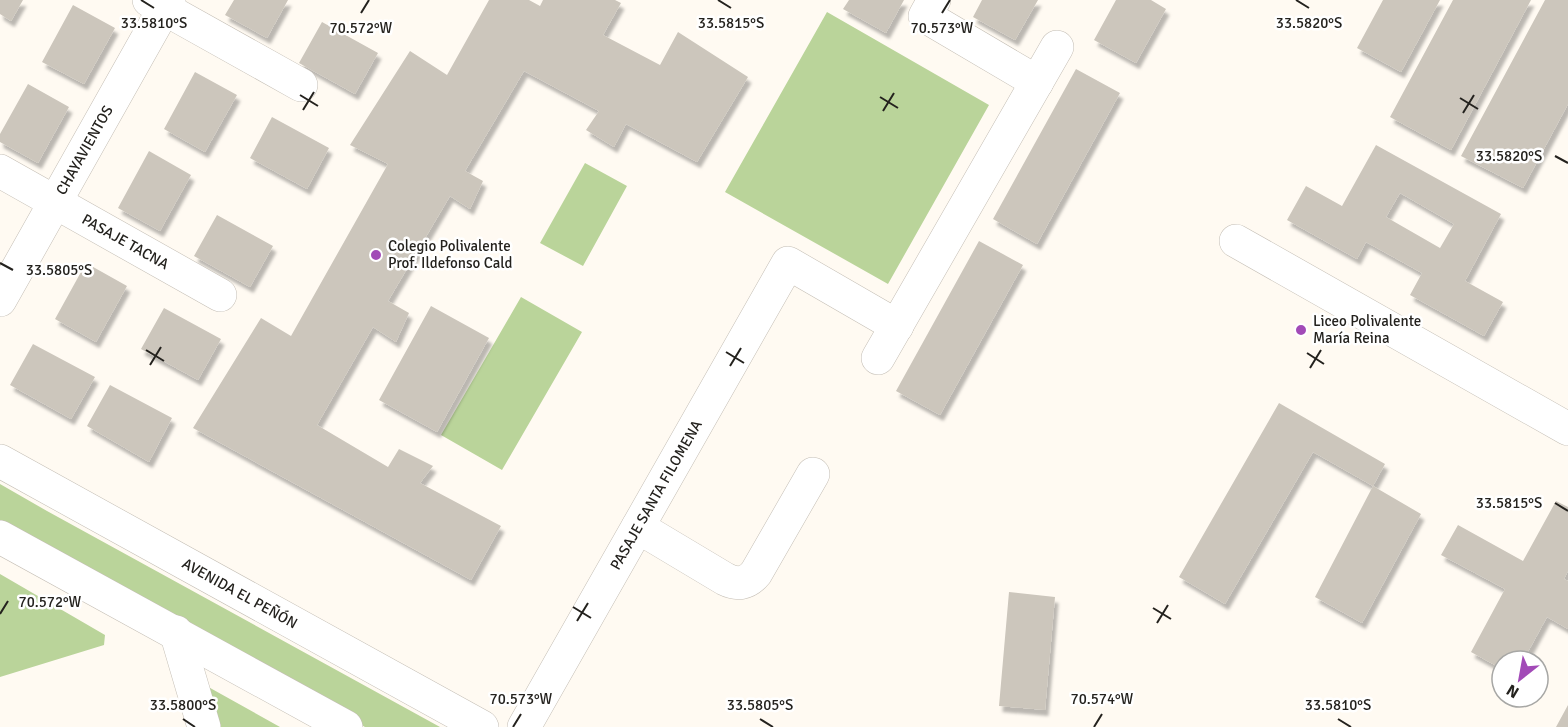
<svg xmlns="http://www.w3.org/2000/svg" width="1568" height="727" font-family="Signika,sans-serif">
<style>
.green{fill:#bad49a}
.building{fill:#ccc6bc;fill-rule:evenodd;filter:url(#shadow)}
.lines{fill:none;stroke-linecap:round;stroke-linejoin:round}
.minor-casing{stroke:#c4beb5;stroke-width:34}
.major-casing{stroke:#c4beb5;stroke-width:34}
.minor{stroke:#fff;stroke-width:33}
.major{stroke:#fff;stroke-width:33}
.ticks{fill:none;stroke:#24221e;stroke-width:2}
.poi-dot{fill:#a24ab7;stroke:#fff;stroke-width:2}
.labels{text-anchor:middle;stroke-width:5;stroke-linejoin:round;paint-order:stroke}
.street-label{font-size:15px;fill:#24221e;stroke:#fff}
.poi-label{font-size:15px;fill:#24221e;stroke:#fff;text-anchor:start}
.ticks-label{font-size:15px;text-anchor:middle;fill:#24221e;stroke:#fff;stroke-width:5;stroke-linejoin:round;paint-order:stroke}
</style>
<defs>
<filter id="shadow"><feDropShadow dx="3.5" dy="6" stdDeviation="1.5" flood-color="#0004"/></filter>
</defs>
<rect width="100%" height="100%" fill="#fffaf2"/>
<path class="green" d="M827 12 989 105 888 284 725 192Z
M585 163 627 186 583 266 540 243Z
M521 297 582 332 502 470 441 435Z
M0 484 47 511 440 727H365L0 523Z
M0 574 105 635 104 645 0 677Z
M203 684 280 727H216Z"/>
<path class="building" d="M0 0H23L11 21 0 14Z
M234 0H288L267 38 225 15Z
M489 0H529L540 6 543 0H615L621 3 603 35 660 65 678 32 748 77 697 162 626 124 614 147 586 130 599 111 524 71 465 171 483 181 470 209 450 196 388 301 409 313 396 342 373 327 317 425 388 467 399 449 433 466 420 483 501 526 471 580 193 428 261 318 291 336 388 164 350 145 410 51 447 75Z
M849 0H904L886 33 843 9Z
M982 0H1038L1015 40 973 17Z
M1116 0H1151L1166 9 1136 63 1094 40Z
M1383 0H1440L1401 72 1357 48Z
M1453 0H1531L1451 150 1390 117Z
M1545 0H1568V104L1523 188 1461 156Z
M73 5 115 28 84 84 42 62Z
M322 22 378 53 355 94 299 63Z
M1076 69 1120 93 1037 244 993 219Z
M195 72 237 95 205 152 164 129Z
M28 84 69 107 38 163 0 142V134Z
M272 117 329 148 307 189 250 158Z
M1376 145 1501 214 1465 281 1503 302 1484 336 1410 295 1422 273 1366 242 1357 259 1287 220 1306 186 1342 206ZM1400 193 1454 224 1440 248 1386 217Z
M149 151 191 175 160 231 118 208Z
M217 215 273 246 250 287 194 256Z
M979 241 1023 265 940 415 896 391Z
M86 263 127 286 96 342 55 319Z
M431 306 489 338 437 432 379 400Z
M164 308 221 339 198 380 141 349Z
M33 344 95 377 71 419 10 385Z
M110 385 172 418 149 462 87 426Z
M1279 403 1385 464 1373 486 1313 452 1225 604 1179 577Z
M1373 486 1421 514 1362 623 1315 597Z
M1556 501 1568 507V571L1564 579 1568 581V629L1547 617 1523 661H1502V669L1471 652 1505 589 1441 555 1458 525 1523 561Z
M1009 592 1055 597 1045 710 999 706Z
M1568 705V727H1556Z"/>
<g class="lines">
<defs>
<g id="minor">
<path d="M149 0 301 85"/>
<path d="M934 0 925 16 1037 82"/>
<path id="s1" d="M0 171 220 295"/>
<path d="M1236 241 1568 429"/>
<path id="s2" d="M0 300 169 0"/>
<path d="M878 358 1057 47"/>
<path d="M638 527 725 579C737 585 747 584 756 573L813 474"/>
<path d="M176 632 204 727"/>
<path id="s3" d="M524 727 788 263 897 326"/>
</g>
<g id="major">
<path id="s4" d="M0 461 482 727"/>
<path d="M0 537 346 727"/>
</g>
</defs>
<use href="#minor" class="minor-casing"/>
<use href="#major" class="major-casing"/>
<use href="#minor" class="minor"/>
<use href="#major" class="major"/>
</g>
<path class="ticks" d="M141 0 154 8M718 0 731 8M1296 0 1309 8M361 13 369 0M942 13 950 0M300 95 318 106M880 97 898 108M1460 98 1478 109M303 110 314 92M883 111 894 93M1463 113 1474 95M1555 156 1568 163M0 263 13 270M146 350 164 361M726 352 744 363M1307 353 1324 364M150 365 161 347M730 366 741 348M1310 368 1321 350M1555 503 1568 511M573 607 591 618M1153 608 1171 619M0 614 8 601M577 621 588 603M1157 623 1168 605M183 719 195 727M760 719 773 727M1338 719 1351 727M513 727 521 714M1094 727 1102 714"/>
<g class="poi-dot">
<circle cx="376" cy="255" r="6"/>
<circle cx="1301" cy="330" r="6"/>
</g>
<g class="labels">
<g class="street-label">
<text dy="5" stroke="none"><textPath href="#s2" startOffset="172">CHAYAVIENTOS</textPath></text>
<text dy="5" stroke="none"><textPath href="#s1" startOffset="144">PASAJE TACNA</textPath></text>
<text dy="5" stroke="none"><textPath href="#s3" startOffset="267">PASAJE SANTA FILOMENA</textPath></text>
<text dy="5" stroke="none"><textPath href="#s4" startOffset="274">AVENIDA EL PEÑÓN</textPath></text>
</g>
<g class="poi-label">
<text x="388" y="251">Colegio Polivalente<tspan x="388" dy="17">Prof. Ildefonso Cald</tspan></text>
<text x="1313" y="326">Liceo Polivalente<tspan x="1313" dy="17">María Reina</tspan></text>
</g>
</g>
<g class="ticks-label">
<text x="154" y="28">33.5810°S</text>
<text x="731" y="28">33.5815°S</text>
<text x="1309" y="28">33.5820°S</text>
<text x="942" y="33">70.573°W</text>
<text x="361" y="33">70.572°W</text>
<text x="1509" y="161">33.5820°S</text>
<text x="59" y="275">33.5805°S</text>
<text x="1509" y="508">33.5815°S</text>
<text x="50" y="607">70.572°W</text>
<text x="521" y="704">70.573°W</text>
<text x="1102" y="704">70.574°W</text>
<text x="183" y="710">33.5800°S</text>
<text x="760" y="710">33.5805°S</text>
<text x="1338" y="710">33.5810°S</text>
</g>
<g transform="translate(1520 679) rotate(211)"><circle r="28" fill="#ffffff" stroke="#a7a7a5" stroke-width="1.5"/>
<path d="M0-4.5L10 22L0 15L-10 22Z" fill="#a24ab7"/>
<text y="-9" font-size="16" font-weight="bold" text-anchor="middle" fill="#24221e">N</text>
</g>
</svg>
